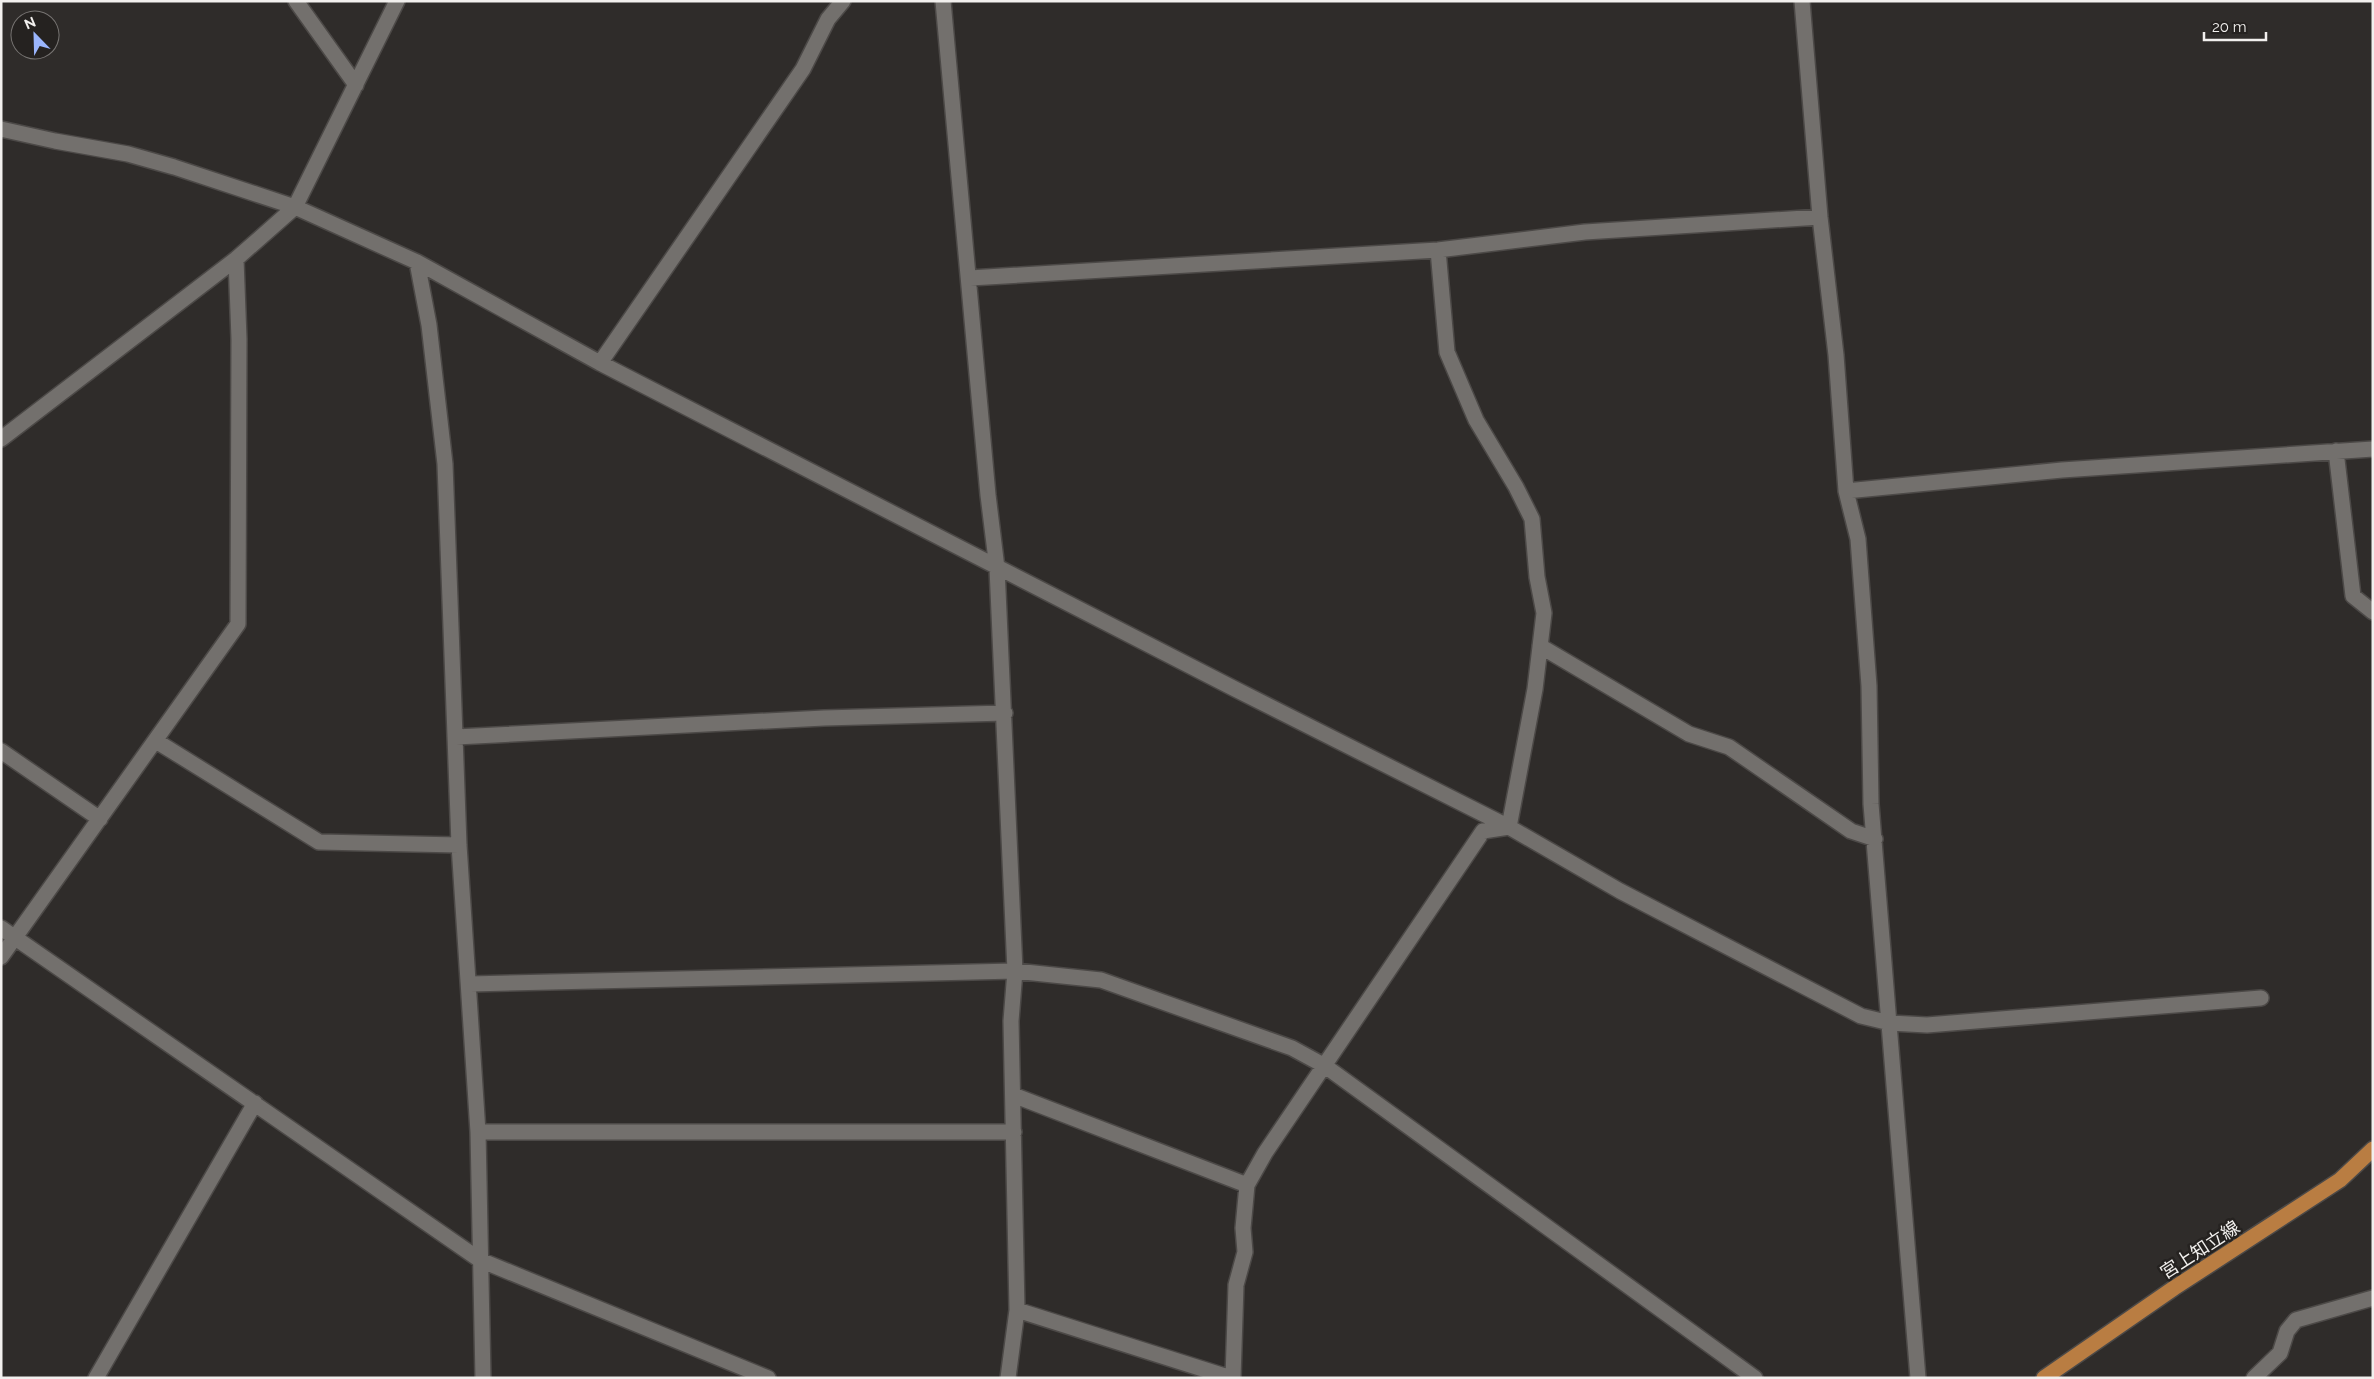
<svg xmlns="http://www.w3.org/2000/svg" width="2374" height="1379" font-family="Raleway,'Noto Sans JP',sans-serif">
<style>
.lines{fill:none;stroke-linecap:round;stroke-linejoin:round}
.minor-casing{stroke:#4c4947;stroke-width:18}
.major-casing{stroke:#4c4947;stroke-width:18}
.minor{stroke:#73706d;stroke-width:15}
.major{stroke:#b97d42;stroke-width:15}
.labels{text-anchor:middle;stroke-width:5;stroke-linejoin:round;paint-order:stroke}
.street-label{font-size:18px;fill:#f2f0ee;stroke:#252220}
</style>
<rect width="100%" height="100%" fill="#2f2c2a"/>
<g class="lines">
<defs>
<path id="minor" d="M296 1 356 85
M943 1 988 495 997 568 1015 971 1011 1021 1017 1310 1008 1378
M1802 1 1820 217 1836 355 1846 491 1858 539 1869 686 1871 804 1918 1378
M1 129 55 141 128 154 174 167 295 207 417 262 600 363 1235 689 1509 827 1620 891 1861 1016 1890 1023 1927 1025 2261 998
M1438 250 1447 352 1476 420 1516 487 1532 519 1537 577 1544 613 1535 689 1509 827
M417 262 429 325 445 464 459 845 478 1132 483 1378
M970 278 1438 250 1585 232 1820 217
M600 363 803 69 828 19 843 1
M1 439 236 259 295 207 397 1
M2336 451 2353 596 2373 612
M1846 491 2062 470 2373 449
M1540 646 1689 734 1729 747 1851 831 1875 839
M456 737 824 718 1005 713
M156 741 319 842 459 845
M1 751 100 819
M1 928 480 1260 768 1378
M1 957 238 624 239 339 236 259
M470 984 1015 971 1101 980 1292 1048 1325 1066 1755 1378
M1013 1095 1247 1185
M478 1132H1014
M1017 1310 1231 1378
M96 1378 255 1103
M1233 1378 1236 1285 1245 1252 1243 1228 1247 1185 1265 1153 1483 831 1509 827
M2254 1378 2280 1353 2287 1331 2296 1320 2373 1298"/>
<path id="major" d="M2044 1378 2174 1288 2340 1180 2373 1149"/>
</defs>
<use href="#minor" class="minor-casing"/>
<use href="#major" class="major-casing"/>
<use href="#minor" class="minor"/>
<use href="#major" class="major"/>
</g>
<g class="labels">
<g class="street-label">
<text transform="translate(2200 1250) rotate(-33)" y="6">宮上知立線</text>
</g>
</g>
<rect width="2374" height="1379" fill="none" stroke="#f2f0ee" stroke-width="5"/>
<g transform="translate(35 35) rotate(337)"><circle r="24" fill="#252220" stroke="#777472"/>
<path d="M0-4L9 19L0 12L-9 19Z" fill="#9ab5fd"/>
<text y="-8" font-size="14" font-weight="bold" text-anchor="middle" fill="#f2f0ee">N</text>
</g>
<path d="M2204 32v8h62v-8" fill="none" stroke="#f2f0ee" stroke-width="2.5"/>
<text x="2212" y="32" font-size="15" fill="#f2f0ee" stroke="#252220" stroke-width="4" paint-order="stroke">20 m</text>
</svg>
